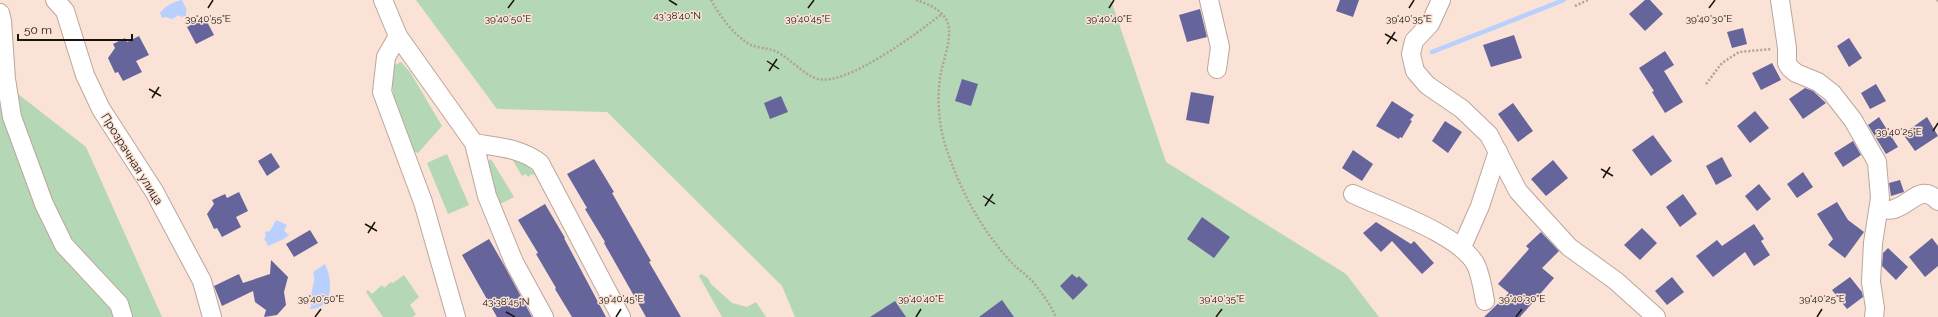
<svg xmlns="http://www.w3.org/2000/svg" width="1938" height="317" font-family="Raleway,sans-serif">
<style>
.green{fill:#b4d7b6}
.water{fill:#b9d0fe}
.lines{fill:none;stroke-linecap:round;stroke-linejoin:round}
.stream{stroke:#b9d0fe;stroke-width:4.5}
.building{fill:#65649b}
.minor-casing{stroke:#bca69b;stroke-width:20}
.path{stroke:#b3a097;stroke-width:2.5;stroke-dasharray:2 2;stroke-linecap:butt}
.minor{stroke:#fff;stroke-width:18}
.ticks{fill:none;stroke:#1a130e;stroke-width:1.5}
.labels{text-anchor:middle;stroke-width:3;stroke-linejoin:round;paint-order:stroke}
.street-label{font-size:12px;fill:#1a130e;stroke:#fae2d6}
.ticks-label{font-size:10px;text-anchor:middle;fill:#1a130e;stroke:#fae2d6;stroke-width:3;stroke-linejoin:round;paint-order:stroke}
</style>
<rect width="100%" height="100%" fill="#fae2d6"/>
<path class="green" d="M416 0H1111L1166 162 1346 274 1379 317H795L782 286 607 112 497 109Z
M401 62 410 72 442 126 418 153 412 151 400 127 392 86 391 73 395 65Z
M0 80 86 147 162 317H0Z
M447 154 469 205 448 214 427 163Z
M511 157 526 164 535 174 533 175 531 174 528 177 526 174 522 176Z
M491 159 514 197 500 204 485 164Z
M701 274 708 278 711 284 732 303 747 307 756 302 766 317H722L699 276Z
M404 275 419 297 410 305 416 314 413 317H383L366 292 368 290 372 294 382 285 384 288 391 282 393 283Z"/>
<path class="water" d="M182 0 187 10 186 11V16L181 17 179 15 172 19 165 17 162 18 160 13C166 5 173 2 182 0Z
M276 220 287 225 284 231 289 235 284 239 268 246 264 238 266 237 265 232 270 231Z
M325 264C333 280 334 309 310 309 314 299 310 298 312 291 313 283 316 280 313 272Z"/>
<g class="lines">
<path class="stream" d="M1432 52 1564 0"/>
</g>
<path class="building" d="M1340 0H1359L1353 17 1336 11Z
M1645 0H1650L1663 14 1645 31 1629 14Z
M1200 9 1207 37 1187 42 1179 15Z
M205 18 214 35 196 44 187 27Z
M1743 28 1747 44 1732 48 1727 32Z
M1514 35 1522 58 1491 67 1483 45Z
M139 36 149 55 136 61 142 72 123 81 118 72 115 73 108 58 115 48 113 44 125 38 127 42Z
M1849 38 1862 58 1849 67 1837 46Z
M1665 51 1674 65 1664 71 1683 102 1665 113 1652 92 1654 91 1639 68Z
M1772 63 1781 80 1761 90 1752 73Z
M962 79 978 84 971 106 955 101Z
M1876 84 1886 101 1870 109 1861 93Z
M1805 88 1813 91 1826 103 1803 119 1789 99Z
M1191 92 1214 96 1209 124 1186 120Z
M781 96 788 112 770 119 764 103Z
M1392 101 1414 115 1410 120 1412 121 1402 138 1400 137 1399 139 1376 126Z
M1513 103 1533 131 1518 142 1498 114Z
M1755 111 1769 128 1750 143 1737 126Z
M1879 117 1898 147 1886 154 1868 125Z
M1927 117 1938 136 1915 151 1903 134Z
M1445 121 1462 132 1448 153 1432 141Z
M1653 135 1672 161 1651 176 1632 150Z
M1853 141 1861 155 1843 167 1834 153Z
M1353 150 1373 164 1362 181 1342 168Z
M271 153 280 167 267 176 258 161Z
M1722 157 1732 176 1716 185 1706 166Z
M594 159 614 192 612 193 651 261 649 262 681 317H646L604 243 605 242 585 209 587 208 567 174Z
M1553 160 1568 178 1546 196 1531 179Z
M1803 172 1813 187 1797 198 1787 184Z
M1900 180 1904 192 1891 196 1889 183Z
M1759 184 1771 199 1757 211 1745 196Z
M239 192 248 211 236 217 241 227 222 237 217 228 214 229 207 214 214 204 212 200 225 194 227 198Z
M1683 194 1697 214 1680 227 1666 207Z
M1837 202 1848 220 1864 232 1845 258 1828 245 1833 239 1817 214Z
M545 204 565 238H564L606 317H572L555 289 556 288 536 254 538 253 518 220Z
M1202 217 1230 237 1214 258 1187 239Z
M1376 222 1411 244 1414 241 1434 263 1422 274 1392 241 1381 252 1363 233Z
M1754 224 1764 239 1761 241 1770 255 1754 266 1745 252 1713 277 1696 256 1717 240 1722 246Z
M1642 228 1657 243 1640 260 1624 245Z
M310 230 318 243 294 257 286 244Z
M1541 232 1559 251 1542 268 1554 278 1520 317H1484L1509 293 1498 284 1529 249 1526 246Z
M1932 238 1938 246V266L1925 277 1909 257Z
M489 239 504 265 532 317H497L462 255Z
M1888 248 1908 267 1896 280 1882 266 1883 253Z
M271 260 288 277 284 292 286 305 277 315 264 317 266 310 255 302 253 291 222 306 214 286 239 274 243 283 270 274Z
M1072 274 1077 278 1079 276 1088 285 1073 300 1060 286Z
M1672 277 1684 292 1667 305 1655 291Z
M1850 277 1862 292 1863 297 1847 309 1832 290Z
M1002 300 1014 317H979Z
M895 301 906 317H870Z"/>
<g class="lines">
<defs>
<path id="minor" d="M55 0 65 11 85 75 101 109 154 191 202 281 212 317
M383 0 398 36 474 143 487 196 514 262 544 317
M1209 0 1220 47 1217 69
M1441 0 1430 24 1414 41 1411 54 1415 71 1427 85 1462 109 1489 135 1518 191 1569 247 1616 281 1656 317
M1780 0 1787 48V63L1790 68 1796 73 1818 82 1832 93 1853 120 1877 162 1880 198 1873 243 1871 282 1875 308 1874 317
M0 13 2 21 6 79 12 117 44 204 64 245 119 304 123 317
M398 36 386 57 382 92 423 202 456 317
M474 143C498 147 521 148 540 163L621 317
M1353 194C1385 209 1461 235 1476 265 1481 276 1483 290 1485 301
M1879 208C1883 209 1890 211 1894 209 1912 204 1920 183 1938 201
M1462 247 1480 206 1498 151"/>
</defs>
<use href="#minor" class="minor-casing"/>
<path class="path" d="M711 0C720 16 734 36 751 45 758 48 767 48 775 51 789 57 803 75 818 79 848 86 918 32 942 14
M916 0C928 4 944 10 948 24 952 39 944 58 941 72 937 94 938 120 944 141 958 186 979 227 1011 262 1017 269 1026 274 1033 282 1042 293 1050 304 1056 317
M1937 0 1938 1
M1575 6 1588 0
M1706 84 1722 63 1739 52 1772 49"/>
<use href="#minor" class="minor"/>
</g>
<path class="ticks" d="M669 0 677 5M208 8 213 0M508 8 514 0M808 8 814 0M1109 8 1114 0M1409 8 1414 0M1709 8 1715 0M1385 34 1397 41M1387 44 1395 32M767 61 779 69M769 71 777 59M149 89 161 96M152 98 159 87M1933 131 1938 123M1601 169 1613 176M1603 178 1610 167M983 196 995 204M985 206 993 194M365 224 377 231M368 233 375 222M506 312 515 317M315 317 321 309M616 317 621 309M916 317 921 309M1216 317 1222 309M1516 317 1522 309M1817 317 1822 309"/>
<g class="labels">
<g class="street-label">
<text transform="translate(132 159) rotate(58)" y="4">Прозрачная улица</text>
</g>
</g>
<g class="ticks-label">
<text x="677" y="19">43°38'40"N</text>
<text x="208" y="22">39°40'55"E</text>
<text x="508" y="22">39°40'50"E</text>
<text x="808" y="22">39°40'45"E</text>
<text x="1109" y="22">39°40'40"E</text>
<text x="1409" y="22">39°40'35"E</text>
<text x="1709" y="22">39°40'30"E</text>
<text x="1899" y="135">39°40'25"E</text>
<text x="321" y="302">39°40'50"E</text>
<text x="621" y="302">39°40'45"E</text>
<text x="921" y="302">39°40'40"E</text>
<text x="1222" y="302">39°40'35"E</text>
<text x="1522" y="302">39°40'30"E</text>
<text x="1822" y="302">39°40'25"E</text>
<text x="506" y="305">43°38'45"N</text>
</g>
<path d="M18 34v6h114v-6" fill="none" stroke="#1a130e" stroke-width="2"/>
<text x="24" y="34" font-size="12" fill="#1a130e" stroke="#fae2d6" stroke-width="3" paint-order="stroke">50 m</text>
</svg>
